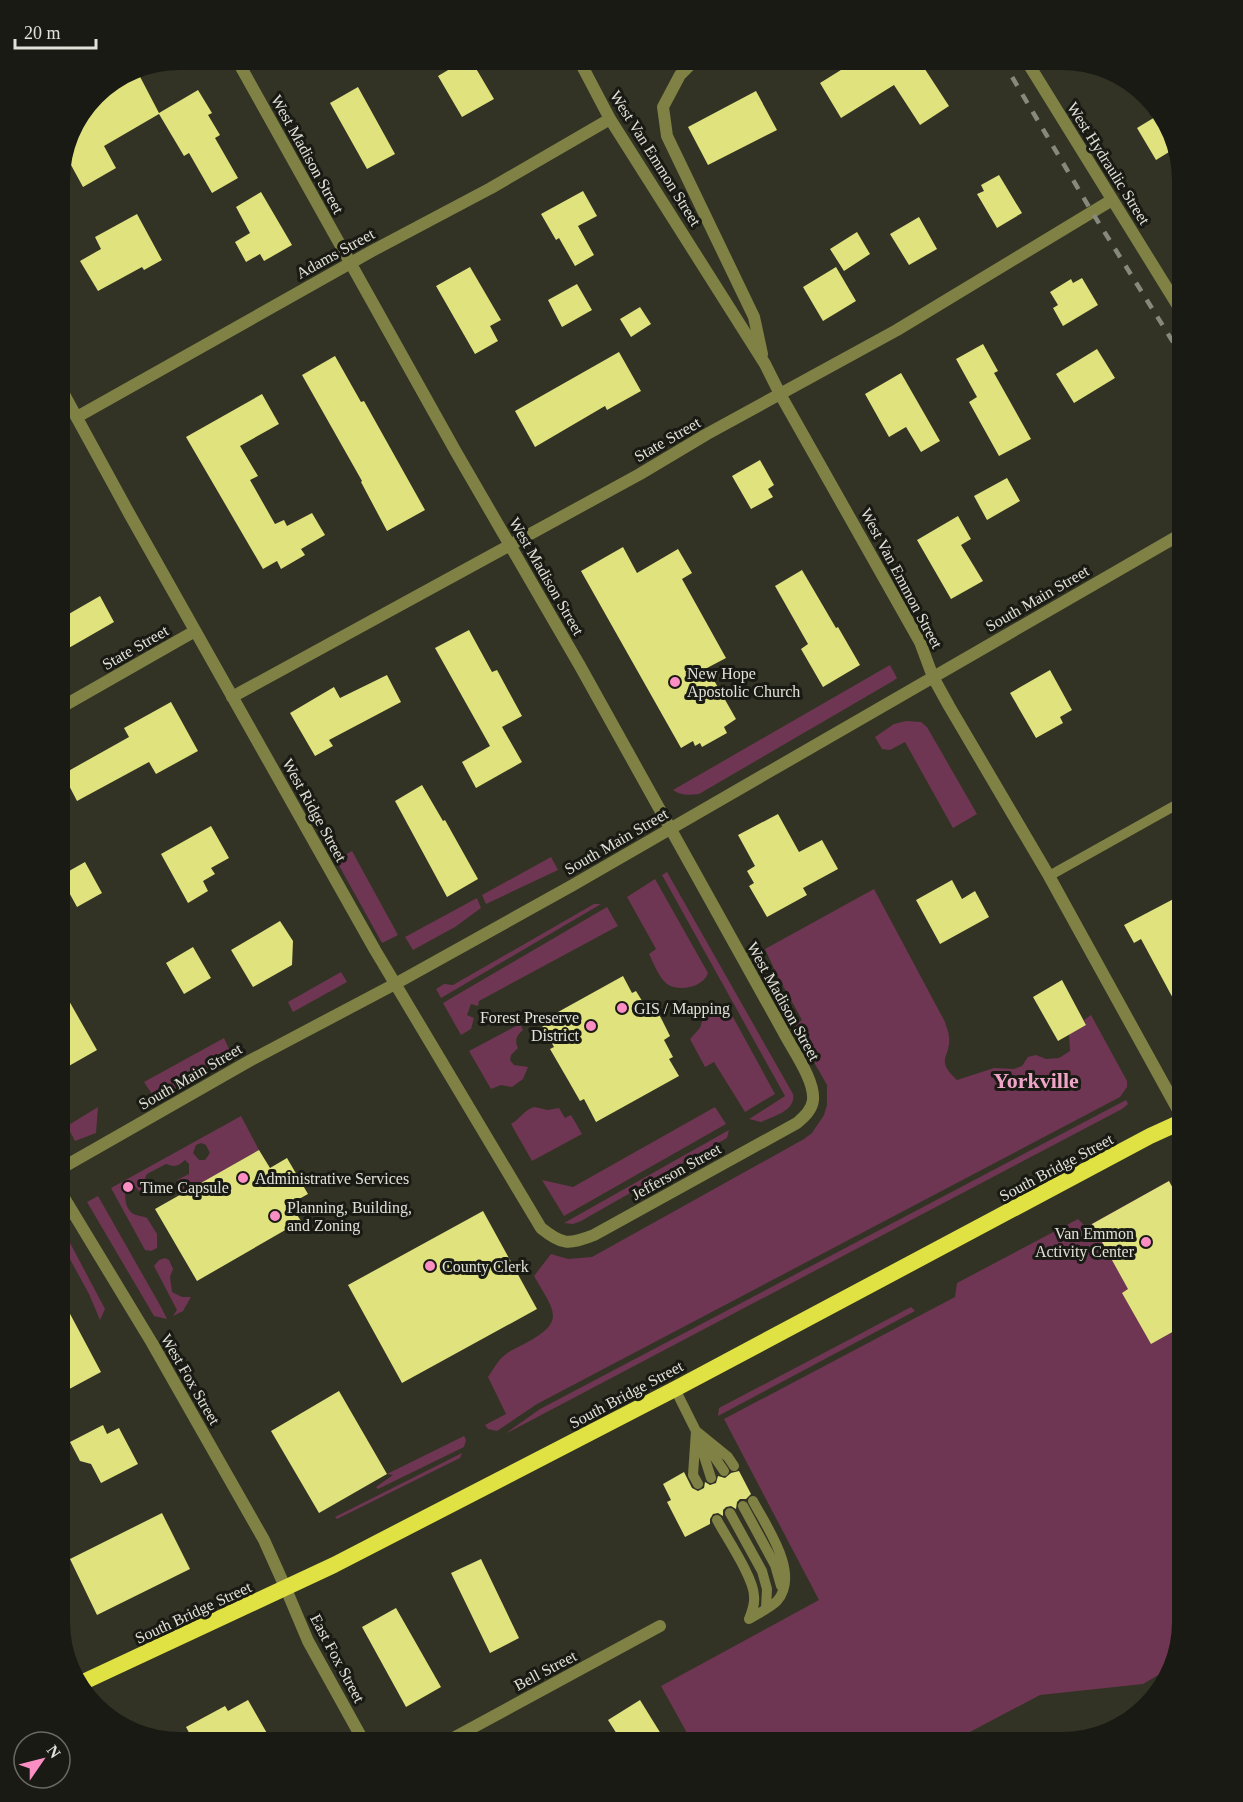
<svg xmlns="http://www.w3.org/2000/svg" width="1243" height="1802" font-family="'Times New Roman',serif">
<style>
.green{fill:#6e3653;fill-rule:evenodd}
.building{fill:#dfe27d}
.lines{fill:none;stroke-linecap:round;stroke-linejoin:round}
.service{stroke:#808245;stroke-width:10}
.minor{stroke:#808245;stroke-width:12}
.tertiary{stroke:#808245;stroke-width:12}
.trunk{stroke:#e0e244;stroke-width:16}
.rail{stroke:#88897d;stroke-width:4.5;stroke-dasharray:10 10;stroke-linecap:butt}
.poi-dot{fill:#fb8fc4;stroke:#191a13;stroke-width:2}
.labels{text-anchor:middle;stroke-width:6;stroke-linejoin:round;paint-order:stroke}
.street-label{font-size:16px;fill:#e1e1d9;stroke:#191a13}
.poi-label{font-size:16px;fill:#e1e1d9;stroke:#191a13;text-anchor:start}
.district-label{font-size:22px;font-weight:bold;fill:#f0a4c8;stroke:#191a13}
</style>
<rect width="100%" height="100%" fill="#323324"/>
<path class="green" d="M890 665 897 678 893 681 699 794C689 795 682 796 673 790Z
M906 721 921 722 927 727 977 814 953 828 905 742 890 750 882 749 875 737 894 724Z
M352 851 398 935 382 943 336 860Z
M551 857 558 870 486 904 482 895Z
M667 872 793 1094C796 1111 774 1116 761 1122L749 1119 785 1096 662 875Z
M655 879 708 973C703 988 678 992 667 984 659 978 653 962 649 954L656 949 627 897Z
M874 889 945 1022C946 1027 949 1032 949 1037 951 1058 934 1059 957 1080L994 1068 1014 1069 1022 1066 1028 1057 1036 1055 1046 1059 1059 1058 1070 1051 1069 1034 1086 1025 1084 1020 1091 1015 1127 1081V1087L1120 1097 537 1404 497 1431 488 1429 485 1425 506 1414 488 1377C493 1370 498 1360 505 1355 510 1350 519 1347 526 1343 567 1321 554 1311 534 1276L551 1254 568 1259 592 1257 804 1139 812 1133 824 1115 827 1105V1085L794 1027 802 1020 777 975 765 949Z
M477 898 481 908 455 927 413 950 405 937Z
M594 904H601L441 998 436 989 444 984 453 985Z
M607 907 618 926 479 1001 478 1006 471 1004 467 1015 474 1018 471 1029 461 1035 443 1003Z
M341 972 347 982 293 1012 288 1002Z
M718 1005 728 1008 775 1094 745 1112 714 1062 705 1067 690 1039 700 1028 705 1012Z
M520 1024 523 1030C517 1035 514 1040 518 1048L511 1055 510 1060 514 1065 528 1067 523 1079 512 1087 501 1085 491 1089 469 1051Z
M224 1038 233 1058 156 1100 144 1082Z
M1126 1100 1128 1104 1122 1109 505 1434 540 1409Z
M98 1107 96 1133 75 1141 67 1126Z
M534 1107 548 1110 559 1108 565 1118 571 1115 582 1134 532 1161 511 1124C520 1119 524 1110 534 1107Z
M715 1107 726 1124 564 1216 542 1180 573 1187Z
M241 1116 259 1150 184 1193 177 1180 189 1174V1164L185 1160C177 1167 175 1167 166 1164L147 1174 145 1178 151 1190 147 1196 142 1195 132 1182 127 1184C124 1192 124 1207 132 1213 136 1216 143 1216 147 1218L157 1234V1248L151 1251 145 1250 111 1188ZM201 1143 206 1145 210 1153 205 1160H199L193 1153 196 1145Z
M729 1130 727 1138 581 1221 573 1224 564 1223Z
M1169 1181 1183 1206V1622L1170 1668 1143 1684 1040 1695 951 1742H692L661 1686 819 1600 724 1419 955 1297 957 1283 1078 1219 1086 1227Z
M98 1196 161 1307 167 1319 154 1316 87 1202Z
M60 1224 105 1309 100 1320 89 1294 60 1241Z
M165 1258 169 1260 173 1269 170 1277 172 1292 182 1297H191L183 1311 173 1316 177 1310 154 1266 159 1260Z
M911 1307 915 1311 718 1416 719 1408Z
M464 1436 466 1440 464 1447 378 1489 376 1487 393 1475 387 1474Z
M462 1453 460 1458 337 1519 335 1517Z"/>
<path class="building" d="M465 60H471L494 99 462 117 438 76Z
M857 60H919L949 106 920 125 894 85 841 118 820 83Z
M136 69 159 113 198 90 212 113 208 115 220 135 215 138 238 178 212 193 189 153 184 156 159 114 104 146 116 168 83 187 65 154 69 134 96 95Z
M358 87 395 154 367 169 330 103Z
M756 91 777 130 708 165 688 127Z
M1160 114 1167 121 1174 149 1156 160 1137 128Z
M999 175 1022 213 997 228 977 194 984 191 981 185Z
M583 191 597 216 578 226 594 255 575 266 559 238 556 240 541 214Z
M261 192 292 245 264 261 260 254 246 262 235 242 250 233 236 207Z
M137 214 162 260 144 270 142 267 98 291 80 261 101 249 95 237Z
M919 217 937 249 909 265 890 234Z
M857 232 870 254 844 271 830 249Z
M470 267 501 320 490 326 498 341 475 354 436 286Z
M836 267 856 301 823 321 803 287Z
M1082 278 1098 305 1063 326 1053 308 1058 305 1050 292 1071 279 1073 283Z
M577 284 592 310 562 327 548 300Z
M640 307 651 324 631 337 620 319Z
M983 344 998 371 994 373 1031 439 999 456 969 402 977 397 956 359Z
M1097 349 1115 378 1074 403 1056 374Z
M619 352 641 391 607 410 605 406 535 447 515 411Z
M335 356 361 402 364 401 425 510 387 531 361 482 362 481 302 375Z
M901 373 940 441 921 452 906 427 889 437 865 394Z
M262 394 279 424 240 446 258 476 250 480 275 524 284 520 287 526 312 513 325 535 301 549 305 555 281 569 277 561 263 569 186 437Z
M760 460 774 485 768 489 773 497 751 509 732 476Z
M1007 478 1020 501 987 520 974 496Z
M958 516 971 539 961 545 983 581 951 599 917 540Z
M623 547 637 573 678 549 692 573 682 579 726 658 707 668 736 719 724 727 727 733 702 747 700 743 695 746 693 741 681 748 581 571Z
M802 570 836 628 838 627 860 665 823 687 801 649 808 644 775 586Z
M100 596 114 622 60 653V619Z
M469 630 492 672 497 670 522 716 502 727 522 762 476 788 462 762 490 746 435 648Z
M1050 670 1072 710 1060 717 1063 723 1036 738 1010 693Z
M387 675 401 702 329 740 333 746 315 756 290 713 334 687 340 698Z
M171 702 198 751 156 774 149 762 77 801 63 774 129 737 124 728Z
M422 785 443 821 445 820 478 879 447 897 395 801Z
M778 814 799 852 822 840 838 869 803 888 807 895 767 917 749 886 754 883 747 871 755 866 738 835Z
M211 826 229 858 211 868 215 874 203 881 208 891 188 903 161 854Z
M85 862 102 893 77 907 60 876Z
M952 880 962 899 975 891 989 917 940 944 916 900Z
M1183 894V1017L1141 939 1134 943 1124 925Z
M280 921 293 941 292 965 253 987 231 950Z
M193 947 211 978 184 994 166 963Z
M623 976 632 993 636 991 647 1009 653 1005 661 1018 670 1036 664 1040 673 1057 669 1059 679 1076 596 1122 584 1099 580 1101 568 1080 550 1049 554 1047 540 1022Z
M1062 980 1086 1025 1058 1041 1033 997Z
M60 985 97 1050 60 1071Z
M259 1150 270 1168 287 1158 308 1194 290 1204 301 1221 197 1281 155 1209Z
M1169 1181 1183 1207V1326L1151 1344 1122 1293 1128 1289 1092 1224Z
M483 1211 537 1309 402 1383 348 1285Z
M60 1295 101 1372 60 1394Z
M339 1391 387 1474 319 1513 271 1431Z
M103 1425 107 1434 119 1428 138 1464 101 1483 91 1464 80 1461 70 1442Z
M739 1471 751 1494 746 1499H740L737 1502 736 1509 731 1506 726 1507 723 1510V1516L718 1513 713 1514 710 1519V1524L685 1537 667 1502 671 1500 663 1484 684 1472 692 1488 698 1491 704 1488 705 1482 710 1485 716 1483 718 1476 725 1478 731 1473Z
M162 1513 190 1569 97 1615 70 1559Z
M481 1559 519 1638 490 1653 451 1573Z
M396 1608 441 1687 406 1707 362 1627Z
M248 1700 272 1742H194L186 1727 225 1706 228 1711Z
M640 1700 666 1742H622L608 1720Z"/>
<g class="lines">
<path class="service" d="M1049 876 1183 801
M675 1389 696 1431 693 1475 698 1484
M696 1431 728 1457 734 1466
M699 1440 711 1478
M705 1443 724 1471
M743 1506 775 1565 781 1586
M730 1513 762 1571 767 1589 766 1608
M717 1520C726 1537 754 1578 754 1596 755 1605 752 1611 749 1619
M749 1619C757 1614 770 1608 777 1601 801 1574 766 1526 753 1501"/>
<path class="minor" d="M579 60 610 119 765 364 780 394 920 642 933 677 949 706 1049 876 1183 1119
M695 60 680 75 663 107 667 136 754 317 762 354
M1026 60 1183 314
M60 387 130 515 375 950 541 1228C562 1245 568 1245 594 1235L797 1123C804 1117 812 1110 813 1100 815 1080 792 1049 783 1031L580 666 456 452 237 60
M77 417 372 251 491 188 610 119
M232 697 640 474 707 434 897 330 1112 200
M60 708 195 631
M60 1169 251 1060 395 984 573 885 1183 533
M286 1589 308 1641 364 1742
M446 1742 660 1626"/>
<path class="tertiary" d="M60 1191 152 1343 264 1540 286 1589"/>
<path class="trunk" d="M79 1684 334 1565 675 1389 1150 1136 1183 1121"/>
<path class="rail" d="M1002 60 1092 212 1183 358"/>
</g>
<g class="poi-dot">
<circle cx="675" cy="682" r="6"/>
<circle cx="622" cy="1008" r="6"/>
<circle cx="591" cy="1026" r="6"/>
<circle cx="243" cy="1178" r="6"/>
<circle cx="128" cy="1187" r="6"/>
<circle cx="275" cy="1216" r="6"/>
<circle cx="1146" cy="1242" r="6"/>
<circle cx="430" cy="1266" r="6"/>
</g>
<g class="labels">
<g class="street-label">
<text transform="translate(308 154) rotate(61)" y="6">West Madison Street</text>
<text transform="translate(656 158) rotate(58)" y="6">West Van Emmon Street</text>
<text transform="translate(1109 163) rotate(58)" y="6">West Hydraulic Street</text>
<text transform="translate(335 253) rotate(-29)" y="6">Adams Street</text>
<text transform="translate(667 439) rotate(-30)" y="6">State Street</text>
<text transform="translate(547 576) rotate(60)" y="6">West Madison Street</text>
<text transform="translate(902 578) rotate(62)" y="6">West Van Emmon Street</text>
<text transform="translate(1037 598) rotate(-30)" y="6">South Main Street</text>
<text transform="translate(135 647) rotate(-30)" y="6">State Street</text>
<text transform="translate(315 810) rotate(61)" y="6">West Ridge Street</text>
<text transform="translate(616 841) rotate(-30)" y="6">South Main Street</text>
<text transform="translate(784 1001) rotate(61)" y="6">West Madison Street</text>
<text transform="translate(190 1076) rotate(-30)" y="6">South Main Street</text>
<text transform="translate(1056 1167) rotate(-28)" y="6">South Bridge Street</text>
<text transform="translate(676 1171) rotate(-29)" y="6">Jefferson Street</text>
<text transform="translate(191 1379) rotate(60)" y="6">West Fox Street</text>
<text transform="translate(626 1394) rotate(-28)" y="6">South Bridge Street</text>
<text transform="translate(193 1612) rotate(-25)" y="6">South Bridge Street</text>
<text transform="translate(338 1658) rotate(62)" y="6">East Fox Street</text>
<text transform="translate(545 1670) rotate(-28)" y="6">Bell Street</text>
</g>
<g class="poi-label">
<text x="687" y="679">New Hope<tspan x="687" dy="18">Apostolic Church</tspan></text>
<text x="634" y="1014">GIS / Mapping</text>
<text x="579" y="1023" text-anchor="end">Forest Preserve<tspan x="579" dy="18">District</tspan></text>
<text x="255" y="1184">Administrative Services</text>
<text x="140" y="1193">Time Capsule</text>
<text x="287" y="1213">Planning, Building,<tspan x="287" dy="18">and Zoning</tspan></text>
<text x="1134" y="1239" text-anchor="end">Van Emmon<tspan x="1134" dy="18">Activity Center</tspan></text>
<text x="442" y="1272">County Clerk</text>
</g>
<g class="district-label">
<text x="1036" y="1088">Yorkville</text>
</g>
</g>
<path d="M0 0H1243V1802H0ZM180 70H1062A110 110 0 0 1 1172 180V1622A110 110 0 0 1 1062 1732H180A110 110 0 0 1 70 1622V180A110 110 0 0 1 180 70Z" fill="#191a13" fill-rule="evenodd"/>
<g transform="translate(42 1760) rotate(55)"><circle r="28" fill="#191a13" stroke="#696a62" stroke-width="1.5"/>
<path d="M0-4.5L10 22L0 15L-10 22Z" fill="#fb8fc4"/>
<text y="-9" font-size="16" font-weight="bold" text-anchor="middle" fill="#e1e1d9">N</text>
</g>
<path d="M15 39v9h81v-9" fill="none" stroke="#e1e1d9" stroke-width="3"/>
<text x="24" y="39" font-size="18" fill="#e1e1d9" stroke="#191a13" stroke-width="4.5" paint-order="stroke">20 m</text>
</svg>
